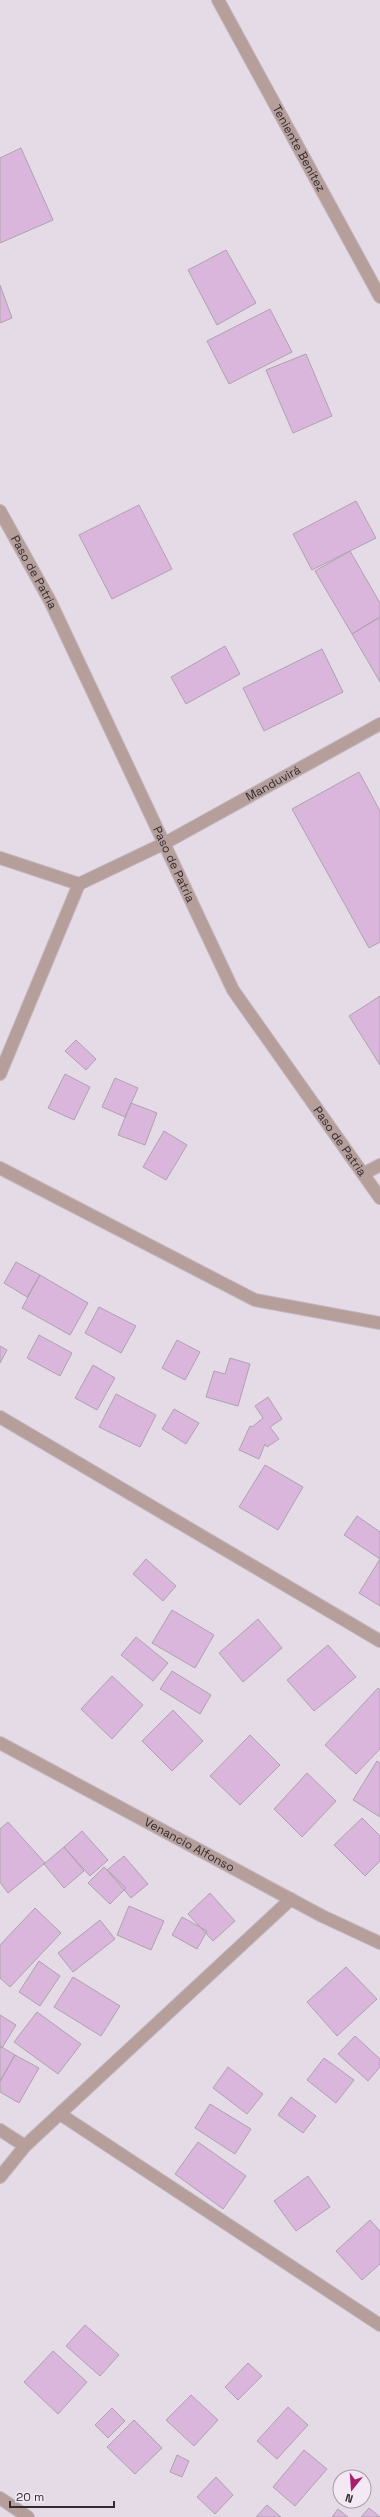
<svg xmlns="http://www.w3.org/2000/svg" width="380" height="2517" font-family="'Space Grotesk',sans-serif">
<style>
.building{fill:#dab6dc;stroke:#ada3ae}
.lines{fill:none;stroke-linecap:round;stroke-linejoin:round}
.street-casing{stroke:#c1b8c1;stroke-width:14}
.street{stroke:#b69e9b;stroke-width:12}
.labels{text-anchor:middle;stroke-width:3.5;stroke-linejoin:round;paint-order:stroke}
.street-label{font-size:12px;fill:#2f2b2f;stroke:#f3e8f3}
</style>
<rect width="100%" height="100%" fill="#e5dbe6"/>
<path class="building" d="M21 148 53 220 0 243V158Z
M226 250 256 303 217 325 188 270Z
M0 285 12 318 0 323Z
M270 309 292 352 229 384 207 341Z
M306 354 332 416 293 433 266 370Z
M356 501 376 538 312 570 293 534Z
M139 505 172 569 112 599 79 535Z
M350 551 380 603V617L352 634 315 571Z
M380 617V682L352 634Z
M225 646 240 674 186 704 171 677Z
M322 649 343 692 264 731 243 688Z
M359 772 380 811V942L369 948 292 809Z
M380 996V1065L349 1016Z
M76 1040 96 1059 86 1070 65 1051Z
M65 1074 90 1087 74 1120 48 1108Z
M115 1078 138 1088 125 1117 102 1107Z
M131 1103 157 1113 145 1145 118 1135Z
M164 1131 187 1145 166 1180 143 1167Z
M16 1262 40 1275 27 1297 4 1283Z
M40 1275 88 1303 70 1335 22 1308Z
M99 1307 136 1326 121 1353 85 1333Z
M39 1335 72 1353 60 1376 27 1358Z
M177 1340 200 1352 185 1380 162 1368Z
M0 1346 7 1350 0 1363Z
M230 1358 250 1364 238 1406 206 1397 214 1371 225 1374Z
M93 1365 115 1378 97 1410 75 1398Z
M116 1394 156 1415 140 1447 99 1427Z
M268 1397 282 1419 270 1427 279 1439 267 1447 265 1444 259 1459 239 1450 250 1426 252 1427 263 1418 255 1406Z
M174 1409 199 1423 186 1444 162 1429Z
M265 1465 303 1487 278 1530 239 1507Z
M357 1516 380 1532V1559L344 1535Z
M146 1559 176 1586 163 1601 133 1574Z
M380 1559V1606L359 1593Z
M172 1610 214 1635 195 1668 152 1643Z
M258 1619 282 1648 243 1682 219 1653Z
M136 1637 168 1663 153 1681 121 1655Z
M328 1645 356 1677 314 1711 287 1680Z
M172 1671 211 1695 200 1714 160 1689Z
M112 1676 143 1705 112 1739 81 1709Z
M378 1688 380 1690V1749L356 1774 325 1745Z
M173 1710 203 1741 172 1771 142 1741Z
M250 1735 280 1765 240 1805 210 1776Z
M377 1761 380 1763V1817L353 1800Z
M307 1773 336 1801 302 1837 274 1809Z
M362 1818 380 1836V1861L365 1876 334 1845Z
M8 1822 45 1863 8 1893 0 1882V1829Z
M82 1831 108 1860 90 1876 64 1847Z
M64 1847 84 1871 64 1888 44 1864Z
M124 1856 148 1884 131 1898 107 1870Z
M104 1867 126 1888 110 1904 88 1883Z
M210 1893 235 1921 213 1941 188 1914Z
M129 1906 164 1921 151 1950 117 1935Z
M35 1908 61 1933 10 1987 0 1978V1945Z
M182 1917 207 1931 197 1949 172 1935Z
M100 1920 115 1939 73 1972 58 1953Z
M39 1961 60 1976 40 2006 19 1992Z
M346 1967 377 1999 337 2036 307 2002Z
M73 1977 120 2006 101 2036 54 2007Z
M37 2012 81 2044 58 2074 14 2042Z
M0 2015 16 2025 2 2048 0 2047Z
M355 2036 380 2059V2067L368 2081 338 2054Z
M0 2046 15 2055 0 2081Z
M15 2055 39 2068 19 2103 0 2092V2082Z
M324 2058 354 2080 336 2103 307 2080Z
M228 2067 263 2094 247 2114 213 2088Z
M291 2097 316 2116 303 2133 278 2115Z
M210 2104 251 2129 235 2154 195 2128Z
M198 2142 246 2176 223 2209 175 2174Z
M308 2176 330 2207 296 2231 274 2201Z
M370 2220 380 2231V2264L362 2280 336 2251Z
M85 2325 119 2355 100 2376 66 2346Z
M53 2351 87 2382 58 2414 24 2382Z
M248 2363 262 2376 238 2400 225 2387Z
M191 2395 218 2420 194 2446 166 2420Z
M288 2407 308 2425 277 2459 257 2441Z
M112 2408 125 2421 108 2438 95 2425Z
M134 2420 162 2448 135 2474 107 2447Z
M304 2450 327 2469 295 2506 273 2487Z
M177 2455 189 2461 182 2477 170 2472Z
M216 2477 233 2495 215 2514 197 2497Z
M267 2505 281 2517H256Z
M369 2508 380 2517H361Z
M338 2509 348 2517H332Z"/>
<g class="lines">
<defs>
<g id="street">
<path id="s1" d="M218 0 380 297"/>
<path id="s2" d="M0 511 50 601 233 990 380 1198"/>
<path id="s3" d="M0 858 79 884 165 843 380 724"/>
<path d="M0 1074 79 884"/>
<path d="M0 1168 255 1300 380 1323"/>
<path d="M363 1174 380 1165"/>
<path d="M0 1417 380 1641"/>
<path id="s4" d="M0 1743 322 1916 380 1943"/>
<path d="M60 2114 380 2325"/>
<path d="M0 2130 25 2146"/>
<path d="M0 2177 25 2146 291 1899"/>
<path d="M0 2498 28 2517"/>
</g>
</defs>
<use href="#street" class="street-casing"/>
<use href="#street" class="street"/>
</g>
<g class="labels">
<g class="street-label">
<text dy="4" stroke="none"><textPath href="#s1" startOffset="169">Teniente Benítez</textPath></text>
<text dy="4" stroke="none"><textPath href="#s2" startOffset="70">Paso de Patria</textPath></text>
<text dy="4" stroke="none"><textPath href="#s3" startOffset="302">Manduvirá</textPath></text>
<text dy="4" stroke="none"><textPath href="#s2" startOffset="394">Paso de Patria</textPath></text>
<text dy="4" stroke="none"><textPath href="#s2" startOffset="718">Paso de Patria</textPath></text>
<text dy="4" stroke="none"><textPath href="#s4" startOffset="215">Venancio Alfonso</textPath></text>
</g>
</g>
<g transform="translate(352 2489) rotate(197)"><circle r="19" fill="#f3e8f3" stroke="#a59ca5"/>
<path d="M0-3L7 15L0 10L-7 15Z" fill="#a5206d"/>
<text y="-6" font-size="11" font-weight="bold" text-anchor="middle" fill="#2f2b2f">N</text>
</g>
<path d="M10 2501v6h104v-6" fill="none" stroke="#2f2b2f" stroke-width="2"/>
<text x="16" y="2501" font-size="12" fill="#2f2b2f" stroke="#f3e8f3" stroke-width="3" paint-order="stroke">20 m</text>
</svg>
